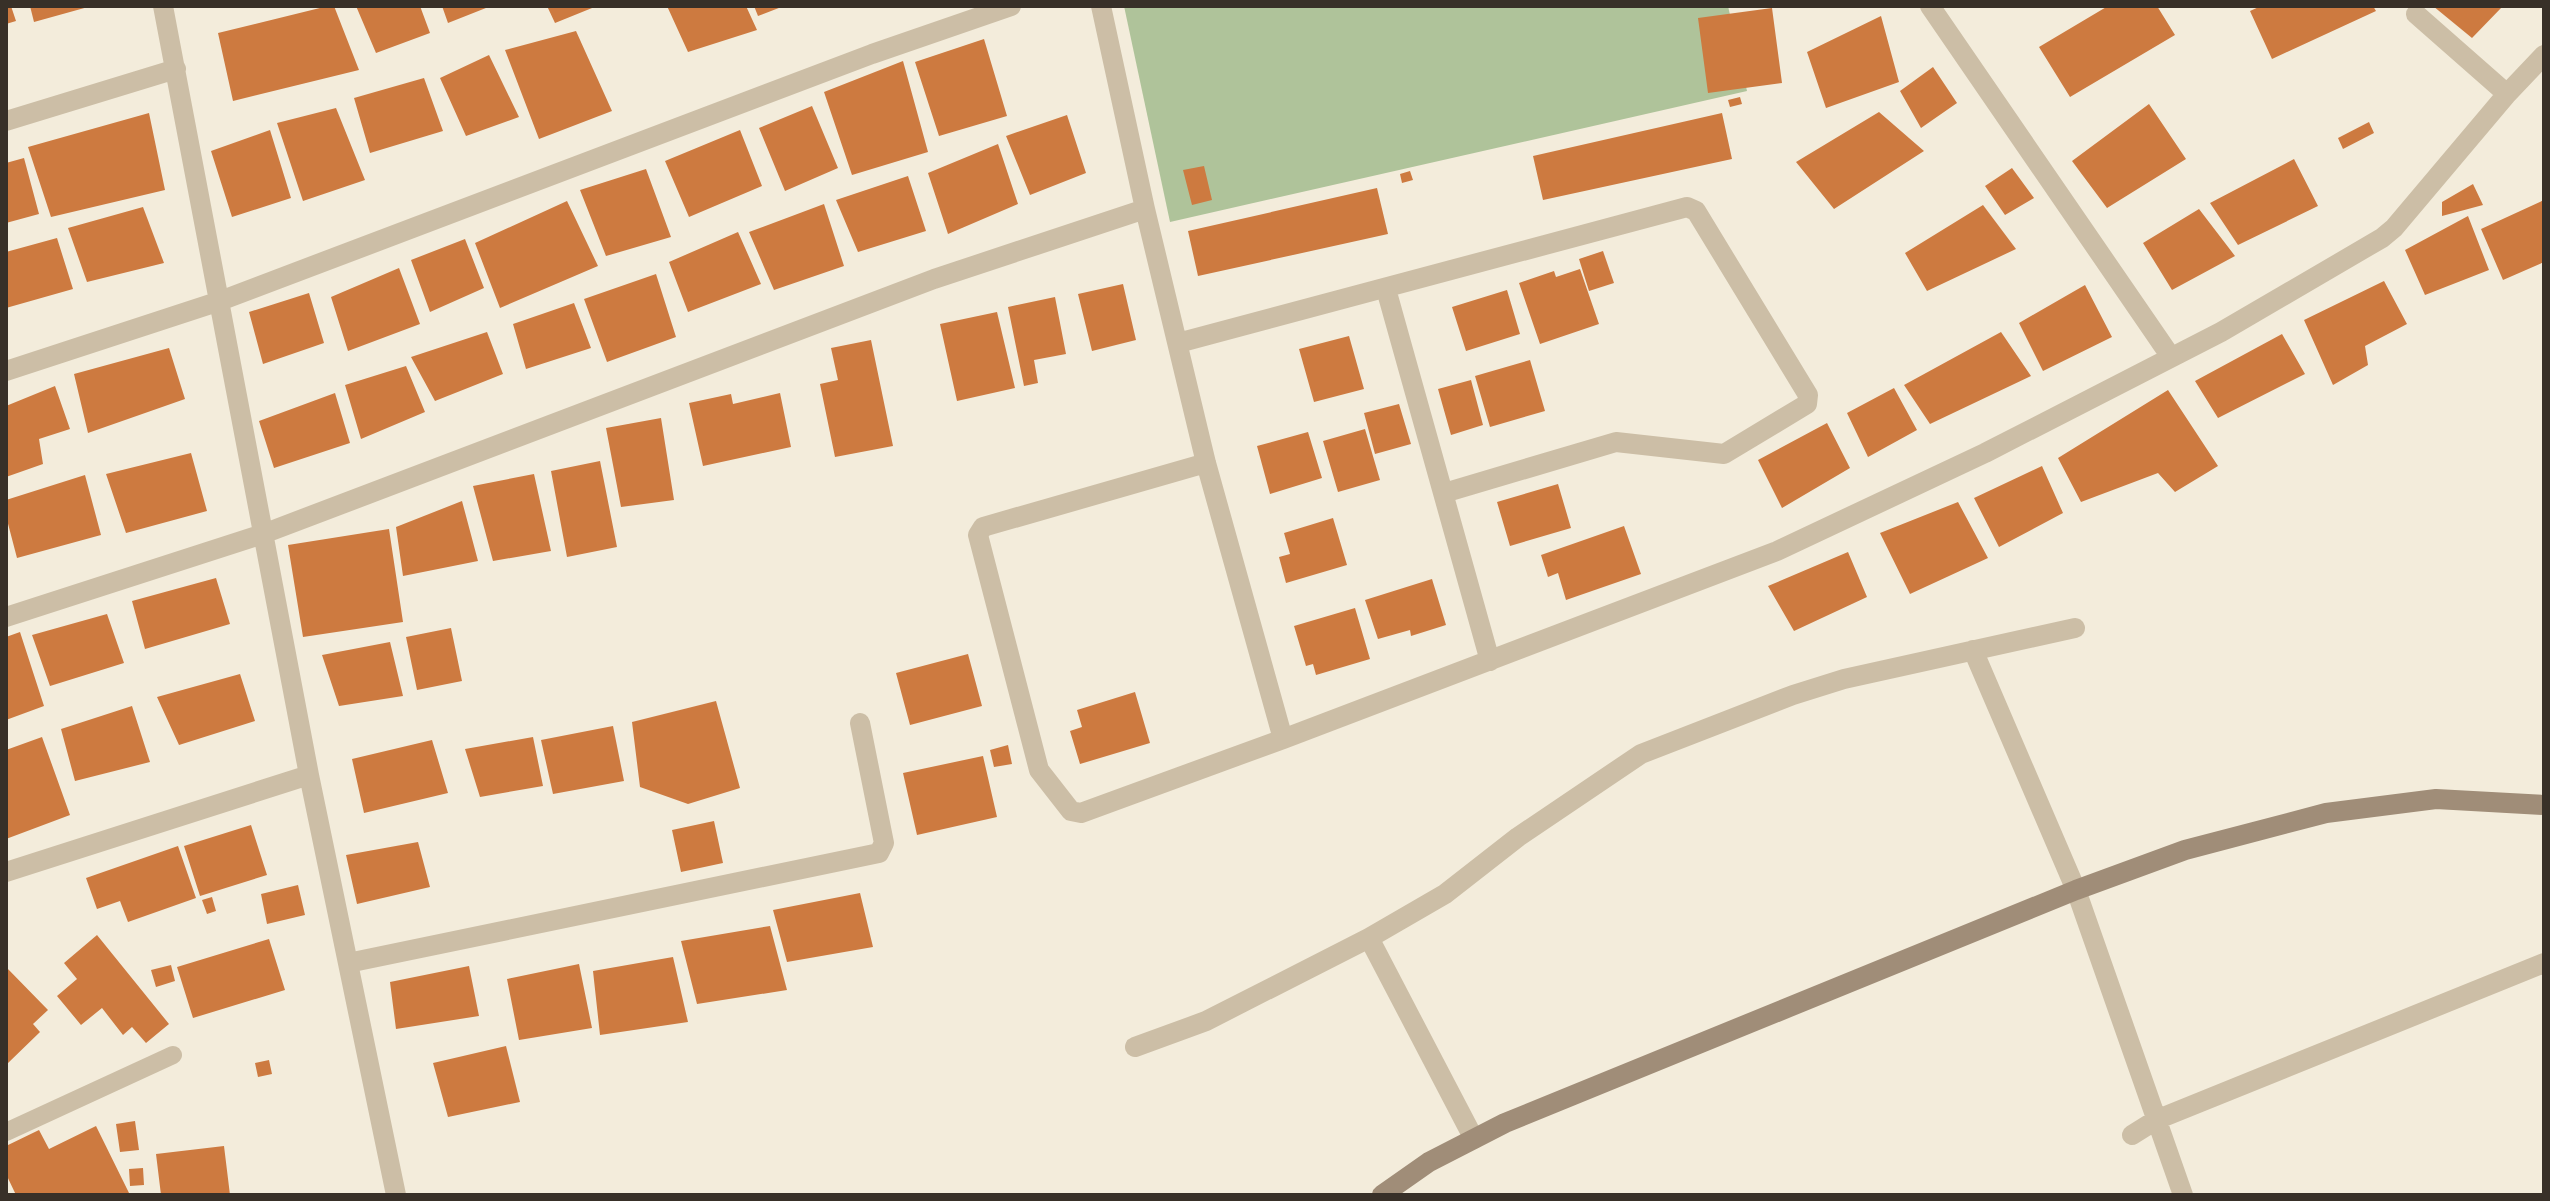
<svg xmlns="http://www.w3.org/2000/svg" width="2550" height="1201" font-family="'DejaVu Sans',sans-serif">
<style>
.garden{fill:#afc39a}
.building{fill:#cd7a40}
.lines{fill:none;stroke-linecap:round;stroke-linejoin:round}
.lane{stroke:#ccbea6;stroke-width:18}
.street{stroke:#ccbea6;stroke-width:20}
.secondary{stroke:#a08d78;stroke-width:20}
</style>
<rect width="100%" height="100%" fill="#f3ecdb"/>
<path class="garden" d="M1124 6H1728L1747 91 1170 222Z"/>
<path class="building" d="M6 6H11L16 21 6 24Z
M30 6H87L88 7 34 22Z
M328 6H334L359 70 233 101 218 33Z
M356 6H420L430 33 376 53Z
M442 6H491L448 23Z
M547 6H597L555 23Z
M667 6H746L757 30 688 52Z
M754 6H784L758 16Z
M2108 6H2157L2175 35 2070 97 2039 47Z
M2261 6H2373L2376 11 2272 59 2250 11Z
M2433 6H2503L2472 38Z
M1772 8 1782 83 1708 93 1698 18Z
M1881 16 1899 82 1826 108 1807 52Z
M576 31 612 111 539 139 505 50Z
M984 39 1007 116 939 136 915 62Z
M489 55 519 117 466 136 440 78Z
M903 61 928 152 852 175 824 92Z
M1933 67 1957 103 1921 128 1900 91Z
M424 78 443 131 370 153 354 98Z
M1740 97 1742 104 1730 107 1728 100Z
M2149 104 2186 159 2107 208 2072 161Z
M812 106 838 168 785 191 759 128Z
M336 108 365 180 303 201 277 123Z
M1879 112 1924 151 1834 209 1796 162Z
M149 113 165 190 51 217 28 147Z
M1722 113 1732 159 1543 200 1533 156Z
M1067 115 1086 173 1030 195 1006 136Z
M2369 122 2374 133 2343 149 2338 138Z
M270 130 291 198 232 217 211 151Z
M740 130 762 186 689 217 665 161Z
M998 144 1018 204 948 234 928 173Z
M24 158 39 214 6 223V163Z
M2294 159 2318 206 2238 245 2210 203Z
M1204 166 1212 200 1192 205 1183 170Z
M2012 168 2034 198 2005 215 1985 186Z
M646 169 671 237 606 256 580 190Z
M1410 171 1413 180 1402 183 1400 174Z
M908 176 926 231 858 252 836 200Z
M2473 184 2483 205 2442 216V202Z
M1377 188 1388 234 1198 276 1188 231Z
M2544 200V262L2503 280 2481 229Z
M567 201 598 266 500 308 475 243Z
M824 204 844 266 774 290 749 232Z
M1983 205 2016 249 1927 291 1905 253Z
M143 207 164 263 87 282 68 228Z
M2199 209 2235 256 2172 290 2143 243Z
M2468 216 2489 270 2425 295 2405 250Z
M738 232 761 284 688 312 669 262Z
M57 238 73 289 6 308V252Z
M465 239 484 288 430 312 411 260Z
M1603 251 1614 283 1589 291 1579 259Z
M399 268 420 324 348 351 331 297Z
M1580 269 1599 324 1540 344 1519 283 1554 271 1556 277Z
M656 274 676 337 607 362 584 299Z
M2384 281 2407 324 2365 346 2368 365 2333 385 2304 320Z
M1123 284 1136 340 1092 351 1078 294Z
M2085 285 2112 337 2043 371 2019 323Z
M1507 290 1520 334 1466 351 1452 307Z
M309 293 324 343 263 364 249 312Z
M1055 297 1066 354 1034 360 1038 383 1024 386 1008 307Z
M574 303 591 348 526 369 513 324Z
M997 312 1015 388 957 401 940 324Z
M487 332 503 374 435 401 411 357Z
M2001 332 2031 376 1930 424 1904 385Z
M2282 334 2305 374 2218 418 2195 381Z
M1349 336 1364 389 1314 402 1299 349Z
M871 340 893 446 835 457 820 384 838 380 831 348Z
M169 348 185 399 88 433 74 374Z
M1530 360 1545 411 1490 427 1475 376Z
M406 366 425 412 361 439 345 385Z
M1471 380 1483 425 1451 435 1438 389Z
M55 386 70 429 39 439 43 464 6 477V406Z
M1894 388 1917 430 1868 457 1847 413Z
M2168 390 2218 466 2175 492 2158 473 2081 502 2058 458Z
M335 393 350 443 274 468 259 421Z
M780 393 791 447 703 466 689 403 731 394 733 404Z
M1399 404 1411 444 1375 454 1364 413Z
M661 418 674 500 621 507 606 428Z
M1827 423 1850 468 1782 508 1758 460Z
M1365 429 1380 480 1338 492 1323 441Z
M1308 432 1322 478 1270 494 1257 446Z
M191 453 207 511 126 533 106 474Z
M600 461 617 547 567 557 551 471Z
M2042 466 2063 513 1999 547 1974 498Z
M534 474 551 551 493 561 473 486Z
M85 475 101 535 17 558 6 516V500Z
M1558 484 1571 528 1510 546 1497 502Z
M462 501 478 561 403 576 396 527Z
M1958 502 1988 558 1910 594 1880 533Z
M1333 518 1347 565 1286 583 1279 557 1290 554 1284 533Z
M1624 526 1641 574 1566 600 1558 573 1548 577 1541 555Z
M389 529 403 622 303 637 288 545Z
M1848 552 1867 597 1794 631 1768 586Z
M216 578 230 624 145 649 132 601Z
M1432 579 1446 625 1411 636 1410 630 1378 639 1365 600Z
M1355 608 1370 659 1316 675 1313 664 1306 666 1294 626Z
M107 614 124 663 50 686 32 635Z
M451 628 462 681 417 690 406 637Z
M20 632 44 706 6 720V637Z
M390 642 403 696 339 706 322 655Z
M968 654 982 706 910 725 896 673Z
M240 674 255 721 179 745 157 697Z
M1135 692 1150 743 1080 764 1070 731 1082 727 1077 710Z
M716 701 740 788 688 804 640 787 632 722Z
M132 706 150 762 75 781 61 729Z
M613 726 624 781 553 794 541 740Z
M42 737 70 815 6 839V750Z
M533 737 543 786 480 797 465 749Z
M432 740 448 793 364 813 352 759Z
M1008 745 1012 764 994 767 990 750Z
M983 756 997 817 917 835 903 773Z
M714 821 723 863 681 872 672 830Z
M251 825 267 875 200 896 184 846Z
M418 842 430 887 357 904 346 855Z
M178 846 196 898 128 922 120 901 97 909 86 878Z
M298 885 305 915 267 924 261 894Z
M860 893 873 947 787 962 773 910Z
M212 897 216 911 207 914 202 900Z
M770 926 787 990 697 1004 681 941Z
M97 935 169 1024 146 1043 132 1027 123 1035 102 1008 81 1025 57 996 77 979 64 963Z
M269 939 285 990 193 1018 177 967Z
M673 957 688 1022 600 1035 593 971Z
M579 964 592 1028 519 1040 507 979Z
M171 965 175 981 156 987 151 970Z
M469 966 479 1016 396 1029 390 982Z
M6 967 48 1010 33 1024 40 1032 6 1065Z
M506 1046 520 1102 448 1117 433 1063Z
M269 1060 272 1074 258 1077 255 1063Z
M135 1121 139 1150 120 1152 116 1124Z
M96 1126 130 1195H16L6 1174V1146L39 1130 49 1149Z
M224 1146 230 1195H161L156 1154Z
M143 1168 144 1185 130 1186 129 1169Z"/>
<g class="lines">
<path class="lane" d="M6 1132 173 1055"/>
<path class="street" d="M163 6 309 775 396 1195
M1101 6 1145 209 1206 463 1283 739
M1930 6 2171 357
M2416 14 2507 94
M6 121 176 69
M1386 289 1490 661
M1178 343 1687 207 1696 211 1808 395 1807 404 1724 454 1616 442 1444 493
M6 371 220 301 872 54 1011 6
M1206 463 983 527 978 535 1039 770 1071 811 1081 813 1283 739 1777 551 1985 453 2221 332 2382 238 2394 228 2507 94 2544 55
M6 617 263 534 934 279 1145 209
M1973 650 2076 890 2183 1195
M6 872 309 775
M1369 938 1474 1139
M348 963 879 853 884 843 860 723
M1135 1047 1206 1021 1369 938 1445 894 1518 837 1641 754 1793 695 1844 679 2075 628
M2132 1135 2156 1120 2544 963"/>
<path class="secondary" d="M1382 1195 1429 1162 1505 1123 2076 890 2185 850 2326 813 2436 799 2544 805"/>
</g>
<rect width="2550" height="1201" fill="none" stroke="#383028" stroke-width="16"/>
</svg>
